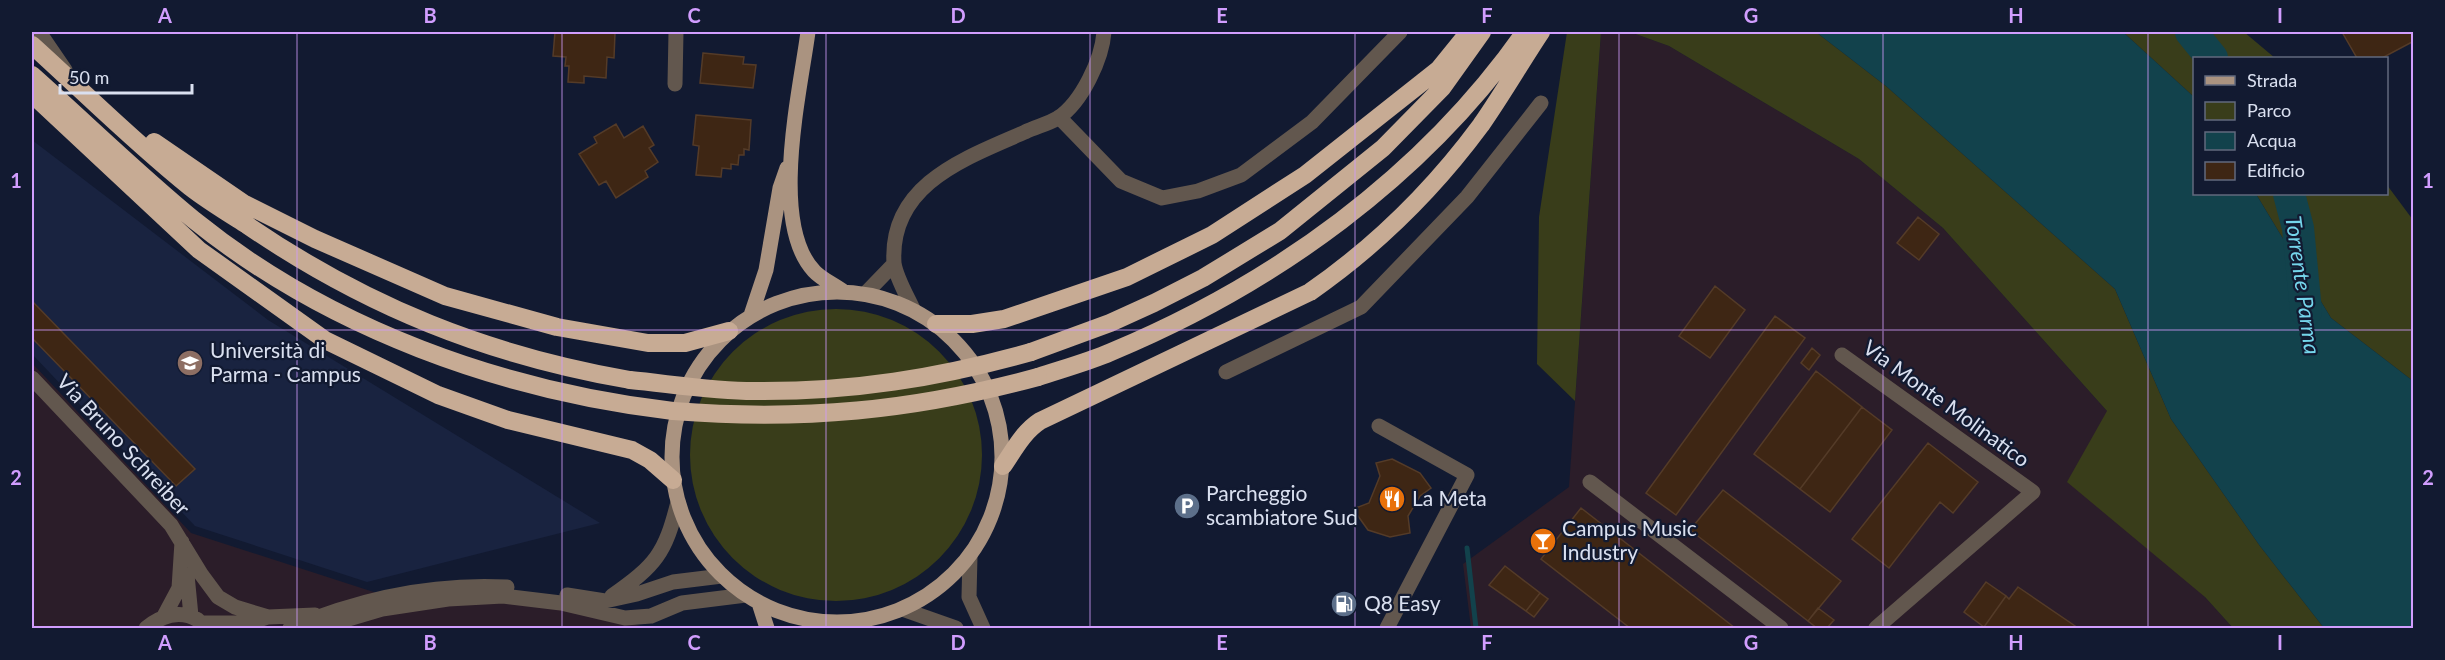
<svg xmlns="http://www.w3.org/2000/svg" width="2445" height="660" font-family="Lato,sans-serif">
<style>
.commercial{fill:#2b1d29}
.built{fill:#192340}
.green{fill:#393d1a}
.water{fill:#12424c}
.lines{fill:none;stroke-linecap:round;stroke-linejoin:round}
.stream{stroke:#12424c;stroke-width:5}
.river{stroke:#12424c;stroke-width:32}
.building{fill:#3e2614;stroke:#543b28;stroke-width:1.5}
.minor{stroke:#62574e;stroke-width:15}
.major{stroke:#aa9380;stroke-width:15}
.highway{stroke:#c7ab94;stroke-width:18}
.highway-bridge{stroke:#c7ab94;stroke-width:18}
.grid{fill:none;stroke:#d19dfe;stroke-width:1.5;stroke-opacity:0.55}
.labels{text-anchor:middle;stroke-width:4.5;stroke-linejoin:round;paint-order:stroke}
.poi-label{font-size:21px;fill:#dae0f0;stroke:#121a31;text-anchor:start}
.street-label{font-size:21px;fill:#dae0f0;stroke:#121a31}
.water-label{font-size:22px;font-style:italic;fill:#75d5eb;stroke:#121a31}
.neatline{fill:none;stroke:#d19dfe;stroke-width:2}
.grid-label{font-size:20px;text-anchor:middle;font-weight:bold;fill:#d19dfe}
</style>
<rect width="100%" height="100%" fill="#121a31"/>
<path class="commercial" d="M1601 32H1630L1669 46 1859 159 1943 228 2107 411 2205 597 2233 628H1471L1463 564 1569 487Z
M32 363 191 533 423 608 526 595 648 628H32Z"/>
<path class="built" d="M32 140 268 320 600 523 367 582 195 526 32 354Z"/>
<path class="green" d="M1567 32H1601L1575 401 1537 364 1539 217Z
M1630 32H1816L1886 86 2115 289 2171 419 2260 546 2324 628H2233L2205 597 2067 482 2107 411 1943 228 1859 159 1669 46Z
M2123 32H2244L2275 58H2194V97Z
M2387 185 2413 220V381L2331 318 2256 194H2386Z
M690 455a146 146 0 1 1 292 0a146 146 0 1 1-292 0Z"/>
<path class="water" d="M1816 32H2123L2194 97V194H2256L2331 318 2413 381V628H2324L2260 546 2171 419 2115 289 1886 86Z"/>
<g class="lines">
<path class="stream" d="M1467 548 1476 628"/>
<path class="river" d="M2191 32 2212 58
M2289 194 2298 228 2306 311"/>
</g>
<path class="building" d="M555 32H608L615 33 614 58 607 57 606 78 584 76V83L568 82 569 66H565L566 57 553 56Z
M2342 32H2414V41L2382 58H2357Z
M703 53 744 57 743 64 756 65 753 88 700 83Z
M696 115 751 120 749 150 744 149V155H739L738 165 731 164V169L722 168 721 177 696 175 699 146 693 145Z
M616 124 624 138 643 126 654 145 649 148 658 162 645 171 648 177 616 198 606 181 599 185 579 154 597 143 594 137Z
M1918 217 1939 234 1919 260 1897 243Z
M1715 286 1745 310 1710 358 1679 336Z
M32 301 195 469 176 486 32 338Z
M1775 316 1805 338 1676 515 1646 493Z
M1812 348 1820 355 1809 370 1801 363Z
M1816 371 1862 407 1800 489 1754 454Z
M1862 407 1892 430 1830 512 1800 489Z
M1928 443 1978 482 1953 513 1940 502 1889 568 1852 539Z
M1392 459 1420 473 1431 488 1420 496 1408 516 1410 533 1390 537 1368 530 1353 509 1369 503 1380 476 1376 463Z
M1723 490 1841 581 1808 621 1690 530Z
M1581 508 1735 628H1630L1541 559Z
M1505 566 1540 593 1526 611 1489 585Z
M1986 582 2006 596 1984 627 1964 612Z
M2018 587 2078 628H1986L1984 627 2006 596 2009 599Z
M1540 593 1548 599 1534 617 1526 611Z
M1818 608 1834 620 1827 628H1817L1808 621Z"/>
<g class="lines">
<path class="minor" d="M39 32 65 70
M675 84 676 32
M1059 117 1121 181 1162 198 1198 191 1241 175 1312 122 1400 32
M865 294 894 264
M913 309C907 296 896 277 894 263 889 184 966 158 1025 132 1035 127 1048 124 1058 118 1082 102 1102 59 1104 32
M1842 355 2033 492 1876 628
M1226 372 1361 307 1467 197 1541 103
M32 378 171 525 201 574 218 597 235 607 268 617
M1379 426 1467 475 1387 628
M1590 482 1781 628
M970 556 969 597 983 628
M187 575 191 616
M567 595 605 601 637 594 673 582 722 576
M612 596C656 565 665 554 678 502
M902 609 956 628
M163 618 179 588 182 542
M202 623H240L253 622 268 617 315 615
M146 628C161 616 180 609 198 620
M290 628C359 599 432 583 507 587
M309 628 328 625 382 609 448 599 503 596 561 603 625 618 651 616 682 603 746 595"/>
<path class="major" d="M808 32C800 92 769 223 814 271 821 279 835 285 844 292
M672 457a165 165 0 1 1 330 0a165 165 0 1 1-330 0Z
M751 315 766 270 780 188 787 168
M759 603 767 628"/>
<path class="highway" d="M32 45C84 92 135 143 190 187 208 201 228 213 247 225 367 307 487 355 630 380
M32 75C86 123 138 174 194 220 329 329 502 391 673 411
M32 94 199 250 325 340 438 395 508 420 632 450 650 460 673 480
M154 142 243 203 315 239 445 296 557 327 648 343H685L729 331
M936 324H972L1004 319 1127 277 1212 235 1305 175 1439 69 1469 32
M1031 352 1110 323 1154 303 1203 278 1280 231 1383 148 1442 88 1482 32
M1038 377C1062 369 1088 362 1111 352 1274 284 1423 177 1525 32
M1003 466C1014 450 1023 432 1040 421L1310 292C1376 246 1433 190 1481 125 1502 95 1521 62 1541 32"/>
<path class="highway-bridge" d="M630 380C671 384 713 391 754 391 851 392 938 378 1031 352
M673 411C803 421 912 411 1038 377"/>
</g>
<path class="grid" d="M297 32V628M562 32V628M826 32V628M1090 32V628M1355 32V628M1619 32V628M1883 32V628M2148 32V628M32 330H2414"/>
<defs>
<symbol id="university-disc" viewBox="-11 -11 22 22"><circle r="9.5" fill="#8d6e63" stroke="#121a31"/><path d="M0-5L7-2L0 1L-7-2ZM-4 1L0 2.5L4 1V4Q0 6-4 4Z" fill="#fff"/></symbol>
<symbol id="restaurant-disc" viewBox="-11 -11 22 22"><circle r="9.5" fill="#e8710a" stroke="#121a31"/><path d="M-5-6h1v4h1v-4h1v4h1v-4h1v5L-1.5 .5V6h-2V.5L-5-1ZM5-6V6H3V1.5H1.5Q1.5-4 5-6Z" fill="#fff"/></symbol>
<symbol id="parking-disc" viewBox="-11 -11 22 22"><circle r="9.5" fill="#5c6f8a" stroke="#121a31"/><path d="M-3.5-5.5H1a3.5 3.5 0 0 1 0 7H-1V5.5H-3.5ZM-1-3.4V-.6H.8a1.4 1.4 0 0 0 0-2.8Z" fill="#fff"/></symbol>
<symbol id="bar-disc" viewBox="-11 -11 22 22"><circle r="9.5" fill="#e8710a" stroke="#121a31"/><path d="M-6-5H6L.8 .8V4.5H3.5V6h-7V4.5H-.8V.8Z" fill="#fff"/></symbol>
<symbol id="fuel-disc" viewBox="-11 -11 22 22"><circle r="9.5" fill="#5c6f8a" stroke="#121a31"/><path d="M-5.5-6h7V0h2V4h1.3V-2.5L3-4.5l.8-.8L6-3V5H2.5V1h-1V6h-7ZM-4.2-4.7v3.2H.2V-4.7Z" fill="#fff"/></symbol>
</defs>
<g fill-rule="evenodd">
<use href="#university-disc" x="175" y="348" width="30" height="30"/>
<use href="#restaurant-disc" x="1377" y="484" width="30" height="30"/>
<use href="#parking-disc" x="1172" y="491" width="30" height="30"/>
<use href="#bar-disc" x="1528" y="526" width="30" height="30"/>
<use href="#fuel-disc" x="1329" y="589" width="30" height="30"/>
</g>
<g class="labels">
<g class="poi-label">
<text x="210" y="358">Università di<tspan x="210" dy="24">Parma - Campus</tspan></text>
<text x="1206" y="501">Parcheggio<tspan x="1206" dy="24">scambiatore Sud</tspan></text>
<text x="1412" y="506">La Meta</text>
<text x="1562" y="536">Campus Music<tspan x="1562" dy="24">Industry</tspan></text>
<text x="1364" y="611">Q8 Easy</text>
</g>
<g class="street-label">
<text transform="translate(1946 404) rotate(36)" y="7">Via Monte Molinatico</text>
<text transform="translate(123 445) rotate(47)" y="7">Via Bruno Schreiber</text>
</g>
<g class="water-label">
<text transform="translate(2303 285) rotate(82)" y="8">Torrente Parma</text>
</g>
</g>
<rect width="2445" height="660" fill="none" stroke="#121a31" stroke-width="66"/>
<rect x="2193" y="57" width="195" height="138" fill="#121a31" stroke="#62697d" stroke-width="1.5"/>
<rect x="2205" y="76" width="30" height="9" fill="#aa9380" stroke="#62697d" stroke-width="1.5"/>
<text x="2247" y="87" font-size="18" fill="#dae0f0">Strada</text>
<rect x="2205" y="102" width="30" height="18" fill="#393d1a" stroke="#62697d" stroke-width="1.5"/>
<text x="2247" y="117" font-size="18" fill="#dae0f0">Parco</text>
<rect x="2205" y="132" width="30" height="18" fill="#12424c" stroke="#62697d" stroke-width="1.5"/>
<text x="2247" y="147" font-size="18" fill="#dae0f0">Acqua</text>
<rect x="2205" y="162" width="30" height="18" fill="#3e2614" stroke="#62697d" stroke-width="1.5"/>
<text x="2247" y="177" font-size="18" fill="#dae0f0">Edificio</text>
<path d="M60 84v9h132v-9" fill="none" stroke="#dae0f0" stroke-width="3"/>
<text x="69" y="84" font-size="18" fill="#dae0f0" stroke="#121a31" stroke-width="4.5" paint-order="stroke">50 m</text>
<rect x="33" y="33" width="2379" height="594" class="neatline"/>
<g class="grid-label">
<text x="165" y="23">A</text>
<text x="430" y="23">B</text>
<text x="694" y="23">C</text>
<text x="958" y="23">D</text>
<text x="1222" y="23">E</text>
<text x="1487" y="23">F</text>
<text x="1751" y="23">G</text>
<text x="2016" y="23">H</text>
<text x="2280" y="23">I</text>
<text x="16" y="188">1</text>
<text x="2428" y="188">1</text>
<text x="16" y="485">2</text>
<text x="2428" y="485">2</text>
<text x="165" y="650">A</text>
<text x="430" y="650">B</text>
<text x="694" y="650">C</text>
<text x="958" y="650">D</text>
<text x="1222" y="650">E</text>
<text x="1487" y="650">F</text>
<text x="1751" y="650">G</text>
<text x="2016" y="650">H</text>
<text x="2280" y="650">I</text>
</g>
</svg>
